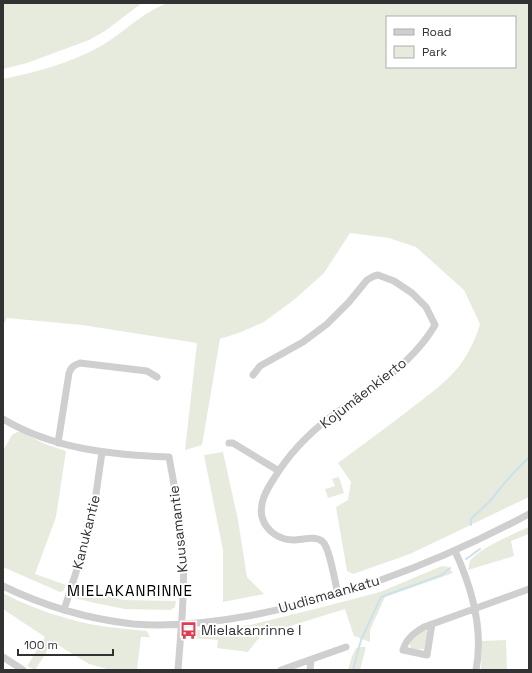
<svg xmlns="http://www.w3.org/2000/svg" width="532" height="673" font-family="'Space Grotesk',sans-serif">
<style>
.green{fill:#e6ebde;fill-rule:evenodd}
.lines{fill:none;stroke-linecap:round;stroke-linejoin:round}
.stream{stroke:#cce1eb;stroke-width:2}
.minor{stroke:#cfcfcf;stroke-width:7}
.labels{text-anchor:middle;stroke-width:4;stroke-linejoin:round;paint-order:stroke}
.street-label{font-size:14px;fill:#323232;stroke:#fff}
.poi-label{font-size:14px;fill:#323232;stroke:#fff;text-anchor:start}
.neighbourhood-label{font-size:15px;letter-spacing:1px;fill:#000;stroke:#fff}
</style>
<rect width="100%" height="100%" fill="#fff"/>
<path class="green" d="M3 3H142L105 31 89 40 27 63 3 69Z
M168 3H529V497L410 554 353 574 347 571 336 507 348 500 351 482 338 463C362 445 386 428 409 410 427 396 447 382 460 365 469 353 476 338 480 324L464 290 416 247 389 238 350 233 324 273 295 299 264 322 241 332 220 339 202 445 185 450 197 343 82 325 7 318 3 325V79C37 72 71 63 101 46 124 33 142 12 168 3ZM387 17H515V67H387Z
M17 432H21L45 444 66 451 56 517 35 574 66 585 63 591 60 592 3 567V451L12 435Z
M223 452 238 520 247 577 264 594 223 602V550L204 455Z
M339 477 344 493 328 498 325 489 335 486 332 479Z
M529 527V534L511 541 514 556 468 570C469 567 469 563 470 561 478 549 515 533 529 527Z
M442 566 448 567 453 573 385 597 370 630V642L354 636 345 609 261 635 248 652 217 648 218 640 190 638 191 633 196 630 250 625 319 608 380 592Z
M78 589 123 600 176 601 175 607 171 610 125 609 95 603 75 598Z
M3 593C28 607 67 620 95 625 112 628 130 629 147 631L150 637H141L137 670H111L89 664 53 642 35 670 27 666 45 637 3 609Z
M427 630 428 633 425 649H413L410 647V642L422 632Z
M506 640 507 670H481L482 641Z
M360 647H366L360 670H348L352 656 356 648Z"/>
<g class="lines">
<path class="stream" d="M471 525V519L490 501 507 480 529 457
M466 559 480 549
M353 670 361 640 381 597 442 575 450 568"/>
<path class="minor" d="M253 375 260 366 303 342 327 324 349 302 367 280 374 276 378 275 394 281 412 293 426 307 435 325C423 346 403 365 384 380 368 393 349 403 332 416 309 433 288 455 273 480 266 491 259 503 262 517 266 531 279 540 294 540 302 540 316 535 323 542 330 549 335 583 338 594
M3 419C53 449 112 455 169 457 175 489 181 520 183 551 185 591 181 630 178 670
M58 443 69 373C71 367 74 365 80 363L147 371 157 377
M229 443H233L279 471
M455 551C472 588 484 629 476 670
M3 586C44 606 88 619 133 624 171 627 210 623 248 616 346 598 441 561 529 514
M64 610 84 547 95 501 102 452
M432 624 427 655 403 650C406 639 414 633 424 627L529 589
M3 657 23 670
M281 670 346 647
M310 670 311 660"/>
</g>
<defs>
<symbol id="bus-bare" viewBox="-9 -9 18 18"><path d="M-5-6H5V4H4V6H2V4H-2V6H-4V4H-5ZM-3.5-4V0h7V-4ZM-3.5 1.2v1.5H-2V1.2ZM2 1.2v1.5H3.5V1.2Z" fill="#e23b52" stroke="#fff" stroke-width="2.5" paint-order="stroke"/></symbol>
</defs>
<g fill-rule="evenodd">
<use href="#bus-bare" x="176" y="618" width="25" height="25"/>
</g>
<g class="labels">
<g class="street-label">
<text transform="translate(363 393) rotate(-38)" y="5">Kojumäenkierto</text>
<text transform="translate(178 529) rotate(-96)" y="5">Kuusamantie</text>
<text transform="translate(86 532) rotate(-76)" y="5">Kanukantie</text>
<text transform="translate(329 594) rotate(-16)" y="5">Uudismaankatu</text>
</g>
<g class="poi-label">
<text x="201" y="635">Mielakanrinne I</text>
</g>
<g class="neighbourhood-label">
<text x="130" y="596">MIELAKANRINNE</text>
</g>
</g>
<rect width="532" height="673" fill="none" stroke="#323232" stroke-width="8"/>
<rect x="386" y="16" width="130" height="52" fill="#ffffff" stroke="#adadad"/>
<rect x="394" y="29" width="20" height="6" fill="#cfcfcf" stroke="#adadad"/>
<text x="422" y="36" font-size="12" fill="#323232">Road</text>
<rect x="394" y="46" width="20" height="12" fill="#e6ebde" stroke="#adadad"/>
<text x="422" y="56" font-size="12" fill="#323232">Park</text>
<path d="M18 649v6h95v-6" fill="none" stroke="#323232" stroke-width="2"/>
<text x="24" y="649" font-size="12" fill="#323232" stroke="#ffffff" stroke-width="3" paint-order="stroke">100 m</text>
</svg>
